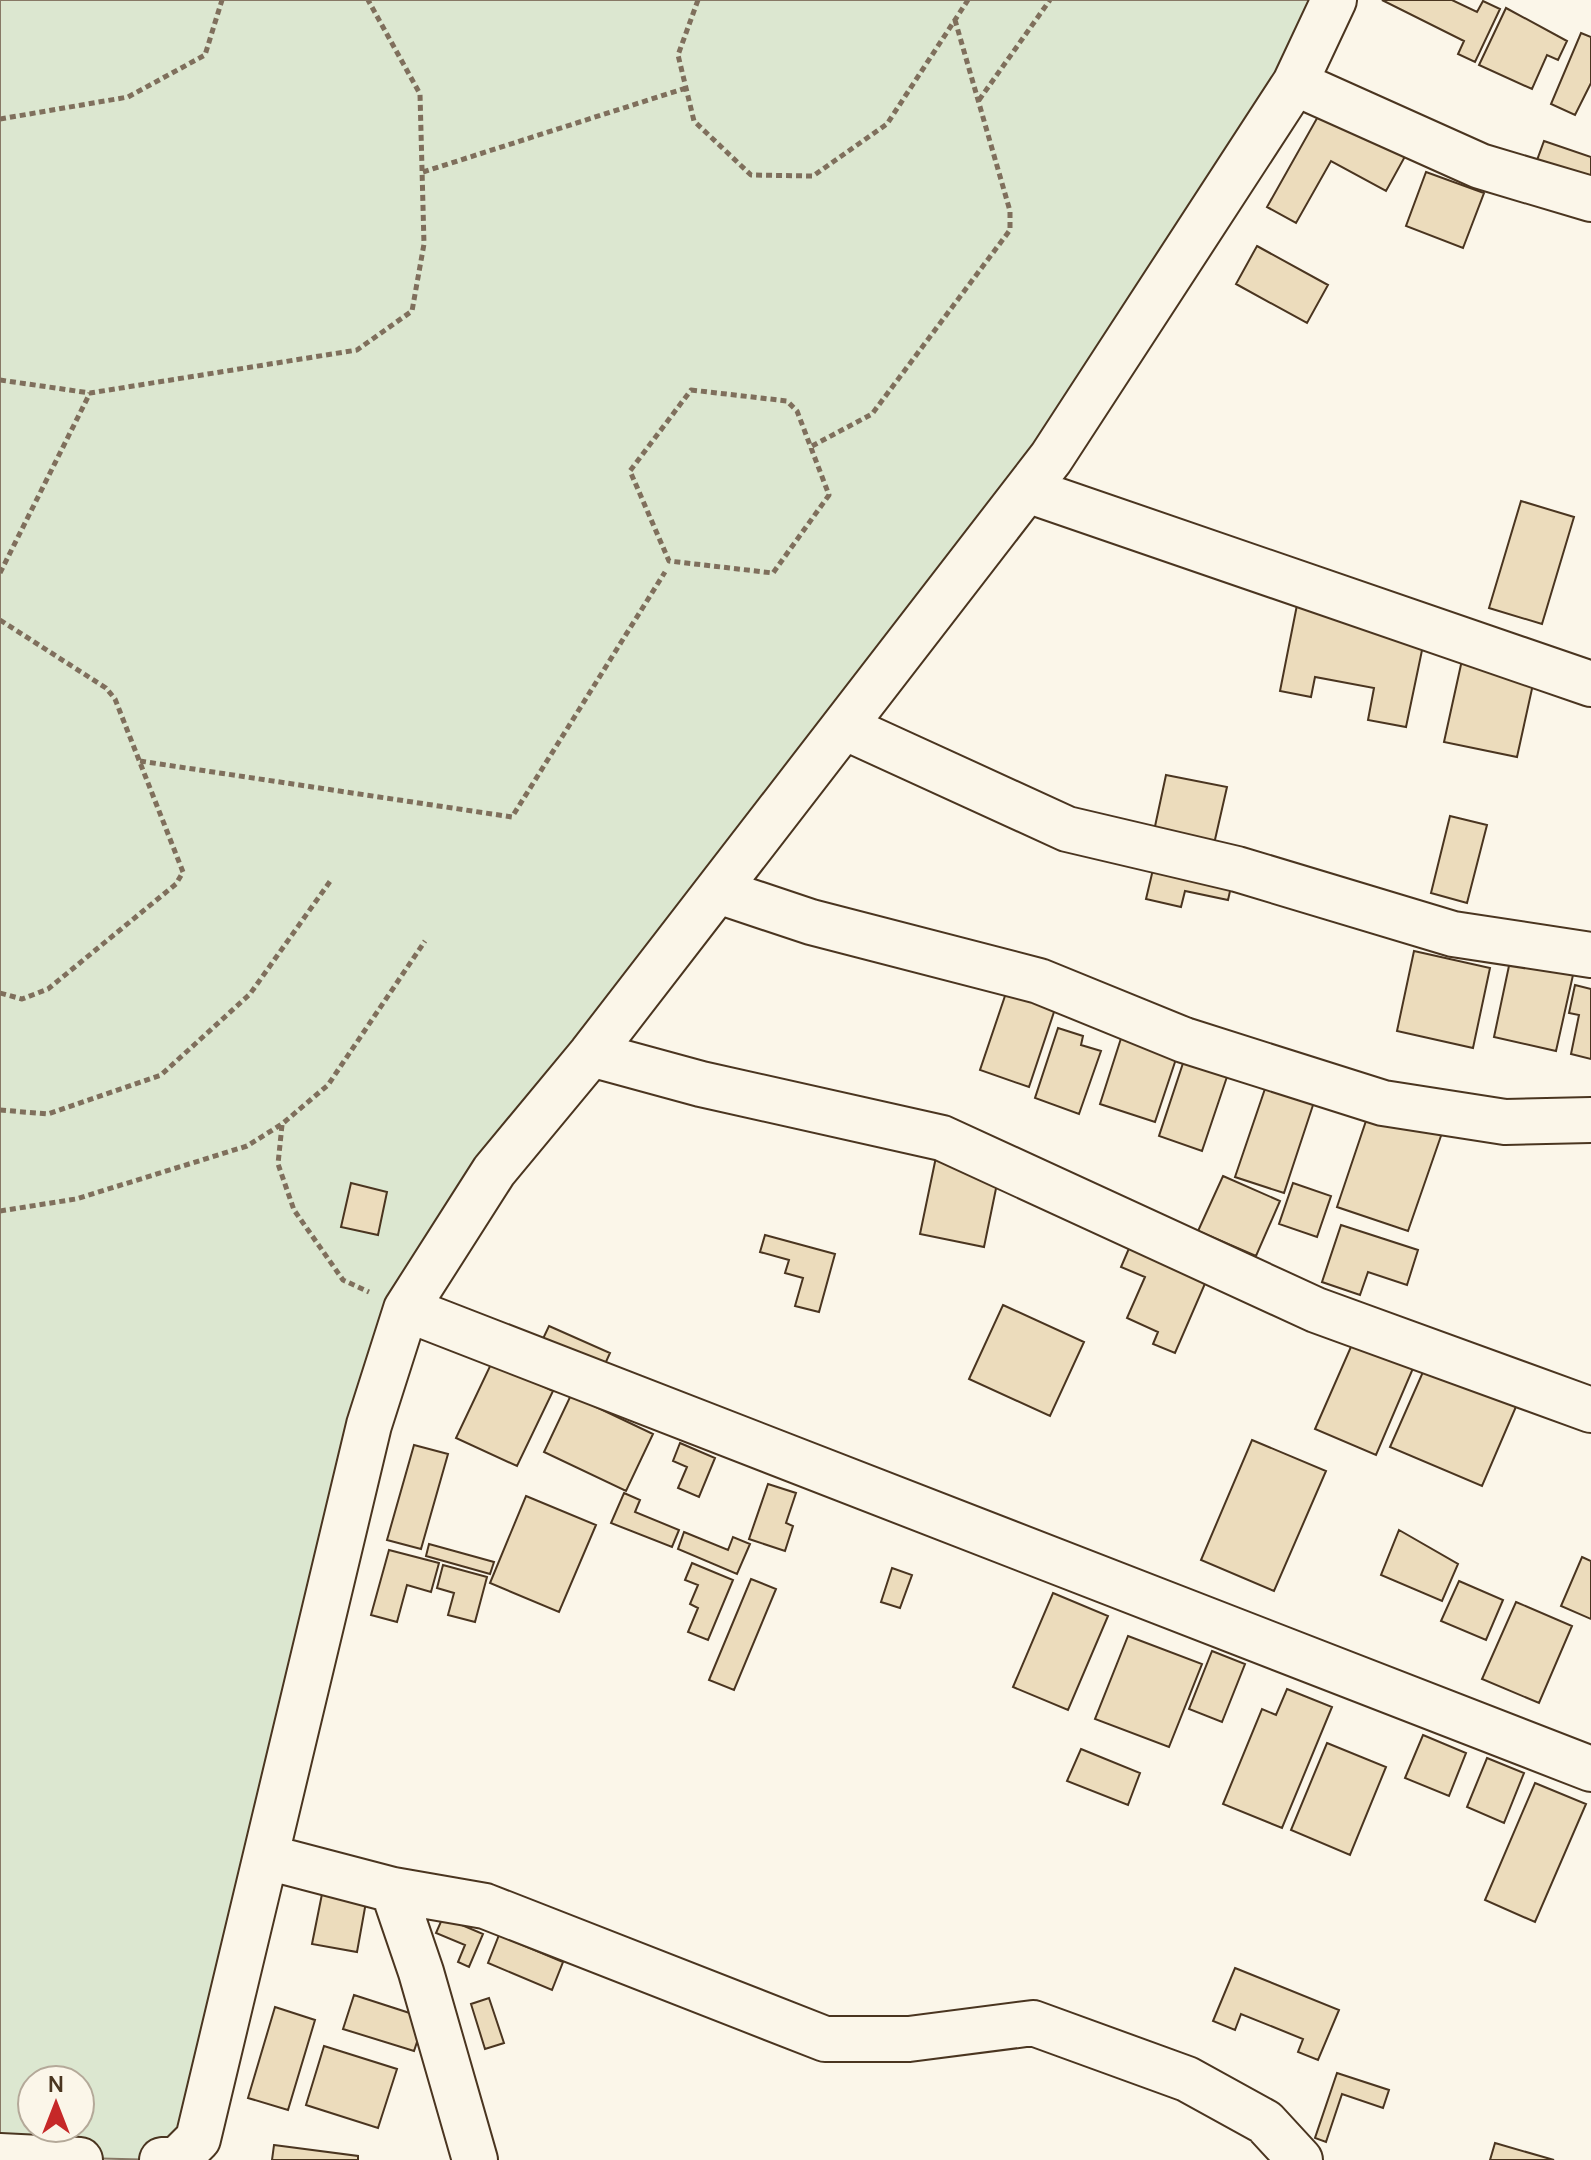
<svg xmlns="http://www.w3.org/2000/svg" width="1591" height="2160" font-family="Manrope,sans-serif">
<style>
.green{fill:#dce7d0;stroke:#887966;stroke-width:2;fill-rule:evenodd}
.building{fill:#ecdcbc;stroke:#4a3520;stroke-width:2}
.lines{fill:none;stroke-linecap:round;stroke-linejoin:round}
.minor-casing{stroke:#4a3520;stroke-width:48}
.path{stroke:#7f6f5c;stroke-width:5;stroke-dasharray:6 4;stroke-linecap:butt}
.minor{stroke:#fbf6e9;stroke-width:44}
</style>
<rect width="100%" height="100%" fill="#fbf6e9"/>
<path class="green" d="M0 0H1334L1199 227 406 1309 219 2063 162 2160 0 2156ZM32 2080H80V2128H32Z"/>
<path class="building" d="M1382 0H1452L1477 12 1483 1 1500 9 1475 62 1458 54 1464 41Z
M1506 8 1567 41 1558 60 1547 55 1532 89 1479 65Z
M1581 33 1591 37V83L1575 115 1551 104Z
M1325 104 1408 151 1386 191 1331 161 1296 223 1267 207Z
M1544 141 1591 157V182L1536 163Z
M1426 172 1484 193 1463 248 1406 226Z
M1257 246 1328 285 1307 323 1236 284Z
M1521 501 1574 517 1542 624 1489 608Z
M1297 605 1426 631 1406 727 1368 720 1374 688 1315 677 1311 697 1280 691Z
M1462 660 1535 675 1517 757 1444 742Z
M1166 775 1227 787 1214 844 1154 831Z
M1450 816 1487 825 1467 903 1431 893Z
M1155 861 1233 878 1228 900 1185 891 1181 907 1146 899Z
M1414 951 1490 968 1473 1048 1397 1031Z
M1510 961 1573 975 1556 1051 1494 1037Z
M1575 985 1591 989V1059L1571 1054 1579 1015 1569 1013Z
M1007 990 1056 1006 1029 1087 980 1070Z
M1058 1028 1083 1036 1081 1045 1101 1051 1079 1114 1035 1098Z
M1124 1029 1180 1047 1155 1122 1100 1104Z
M1189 1045 1233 1059 1202 1151 1159 1136Z
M1269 1077 1317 1093 1284 1193 1235 1177Z
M1370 1109 1442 1133 1408 1231 1337 1207Z
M936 1157 1000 1169 984 1247 920 1234Z
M1223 1176 1280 1201 1256 1256 1198 1231Z
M351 1183 387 1192 378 1235 341 1227Z
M1293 1183 1331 1196 1317 1237 1279 1224Z
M1341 1225 1418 1250 1407 1285 1368 1272 1360 1295 1322 1282Z
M765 1235 835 1254 819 1312 795 1306 803 1278 785 1273 789 1260 760 1252Z
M1133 1239 1210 1272 1175 1353 1153 1344 1158 1332 1127 1318 1145 1277 1121 1267Z
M1003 1305 1084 1342 1050 1416 969 1379Z
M549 1326 610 1353 601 1373 540 1345Z
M1357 1333 1417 1359 1376 1455 1315 1429Z
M1430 1356 1521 1395 1482 1486 1390 1447Z
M492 1362 553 1391 517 1466 456 1438Z
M571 1395 653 1434 626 1491 544 1452Z
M1252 1440 1326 1471 1274 1591 1201 1560Z
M680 1443 715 1458 699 1497 678 1488 687 1467 673 1461Z
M414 1445 448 1454 421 1549 387 1540Z
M768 1484 796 1493 786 1523 793 1526 785 1551 749 1539Z
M624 1493 640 1500 635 1512 679 1530 672 1547 611 1523Z
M526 1496 596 1525 559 1612 490 1583Z
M1399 1530 1458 1564 1442 1601 1381 1575Z
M684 1532 728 1550 733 1537 750 1544 737 1574 678 1549Z
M429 1544 494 1562 490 1574 426 1556Z
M389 1550 439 1563 431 1592 407 1585 397 1622 371 1615Z
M1582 1557 1591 1561V1619L1561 1606Z
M692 1563 733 1580 708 1640 688 1632 698 1608 690 1604 698 1585 685 1580Z
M443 1565 487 1577 475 1622 448 1615 454 1593 437 1588Z
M892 1568 912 1575 900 1608 881 1602Z
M751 1579 776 1589 734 1690 709 1680Z
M1459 1581 1503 1600 1486 1640 1441 1621Z
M1053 1593 1108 1616 1068 1710 1013 1687Z
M1516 1602 1572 1626 1539 1703 1482 1679Z
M1128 1636 1202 1664 1169 1747 1095 1719Z
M1212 1651 1245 1664 1222 1722 1189 1709Z
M1287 1689 1332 1707 1282 1828 1223 1804 1262 1709 1276 1715Z
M1423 1735 1466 1753 1449 1796 1405 1778Z
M1327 1743 1386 1767 1350 1855 1291 1830Z
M1081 1749 1140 1773 1128 1805 1067 1781Z
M1487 1758 1524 1773 1504 1823 1467 1807Z
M1535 1783 1586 1804 1535 1922 1485 1900Z
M322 1894 366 1902 357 1952 312 1944Z
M443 1917 483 1934 469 1967 458 1962 465 1945 436 1933Z
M499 1935 563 1962 552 1990 488 1963Z
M1235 1968 1339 2010 1318 2060 1298 2052 1303 2039 1241 2014 1235 2030 1213 2021Z
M354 1995 425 2018 414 2051 343 2029Z
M489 1998 504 2043 485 2049 471 2004Z
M275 2007 315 2020 288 2110 248 2098Z
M324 2046 397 2069 378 2128 306 2105Z
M1337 2073 1389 2090 1383 2108 1342 2094 1326 2142 1315 2138Z
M1495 2143 1554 2160H1490Z
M274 2145 358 2156V2160H272Z"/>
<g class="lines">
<defs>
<path id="minor" d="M1295 83 1480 166 1591 199
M1027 490 1591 684
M844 727 1067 829 1237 869 1453 934 1591 955
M718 891 811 922 1039 981 1184 1040 1383 1103 1505 1122 1591 1120
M591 1054 701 1084 942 1138 1316 1310 1591 1410
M406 1309 1591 1769
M267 1857 393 1890 485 1906 825 2039H909L1033 2023 1187 2079 1265 2122 1300 2160
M393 1890 421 1972 475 2160
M0 2156 80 2160
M162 2160 179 2158 198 2139 369 1425 406 1309 494 1171 591 1054 1051 458 1295 83 1334 0"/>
</defs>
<use href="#minor" class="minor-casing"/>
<path class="path" d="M698 0 678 55 694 121 751 175 813 176 887 124 968 0
M979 100 1050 0
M0 119 128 97 205 55 222 0
M423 172 686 88
M0 380 90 393 357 350 412 311 424 244 420 94 368 0
M691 390 787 401 797 411 829 495 773 573 669 561 630 471Z
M812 446 872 414 1010 230V211L955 20
M0 573 90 393
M0 620 106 688 115 699 183 872 176 884 48 989 22 999 0 993
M140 761 512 817 665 572
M0 1110 48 1114 161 1075 250 994 331 880
M282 1125 278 1164 294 1210 343 1280 369 1292
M0 1211 76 1199 247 1146 282 1124 328 1085 425 941"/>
<use href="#minor" class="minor"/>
</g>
<g transform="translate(56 2104)"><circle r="38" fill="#fbf6e9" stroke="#b4a999" stroke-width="2"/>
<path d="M0-6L14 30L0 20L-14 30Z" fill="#c62828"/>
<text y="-12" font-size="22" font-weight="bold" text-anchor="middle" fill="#4a3520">N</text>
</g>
</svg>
